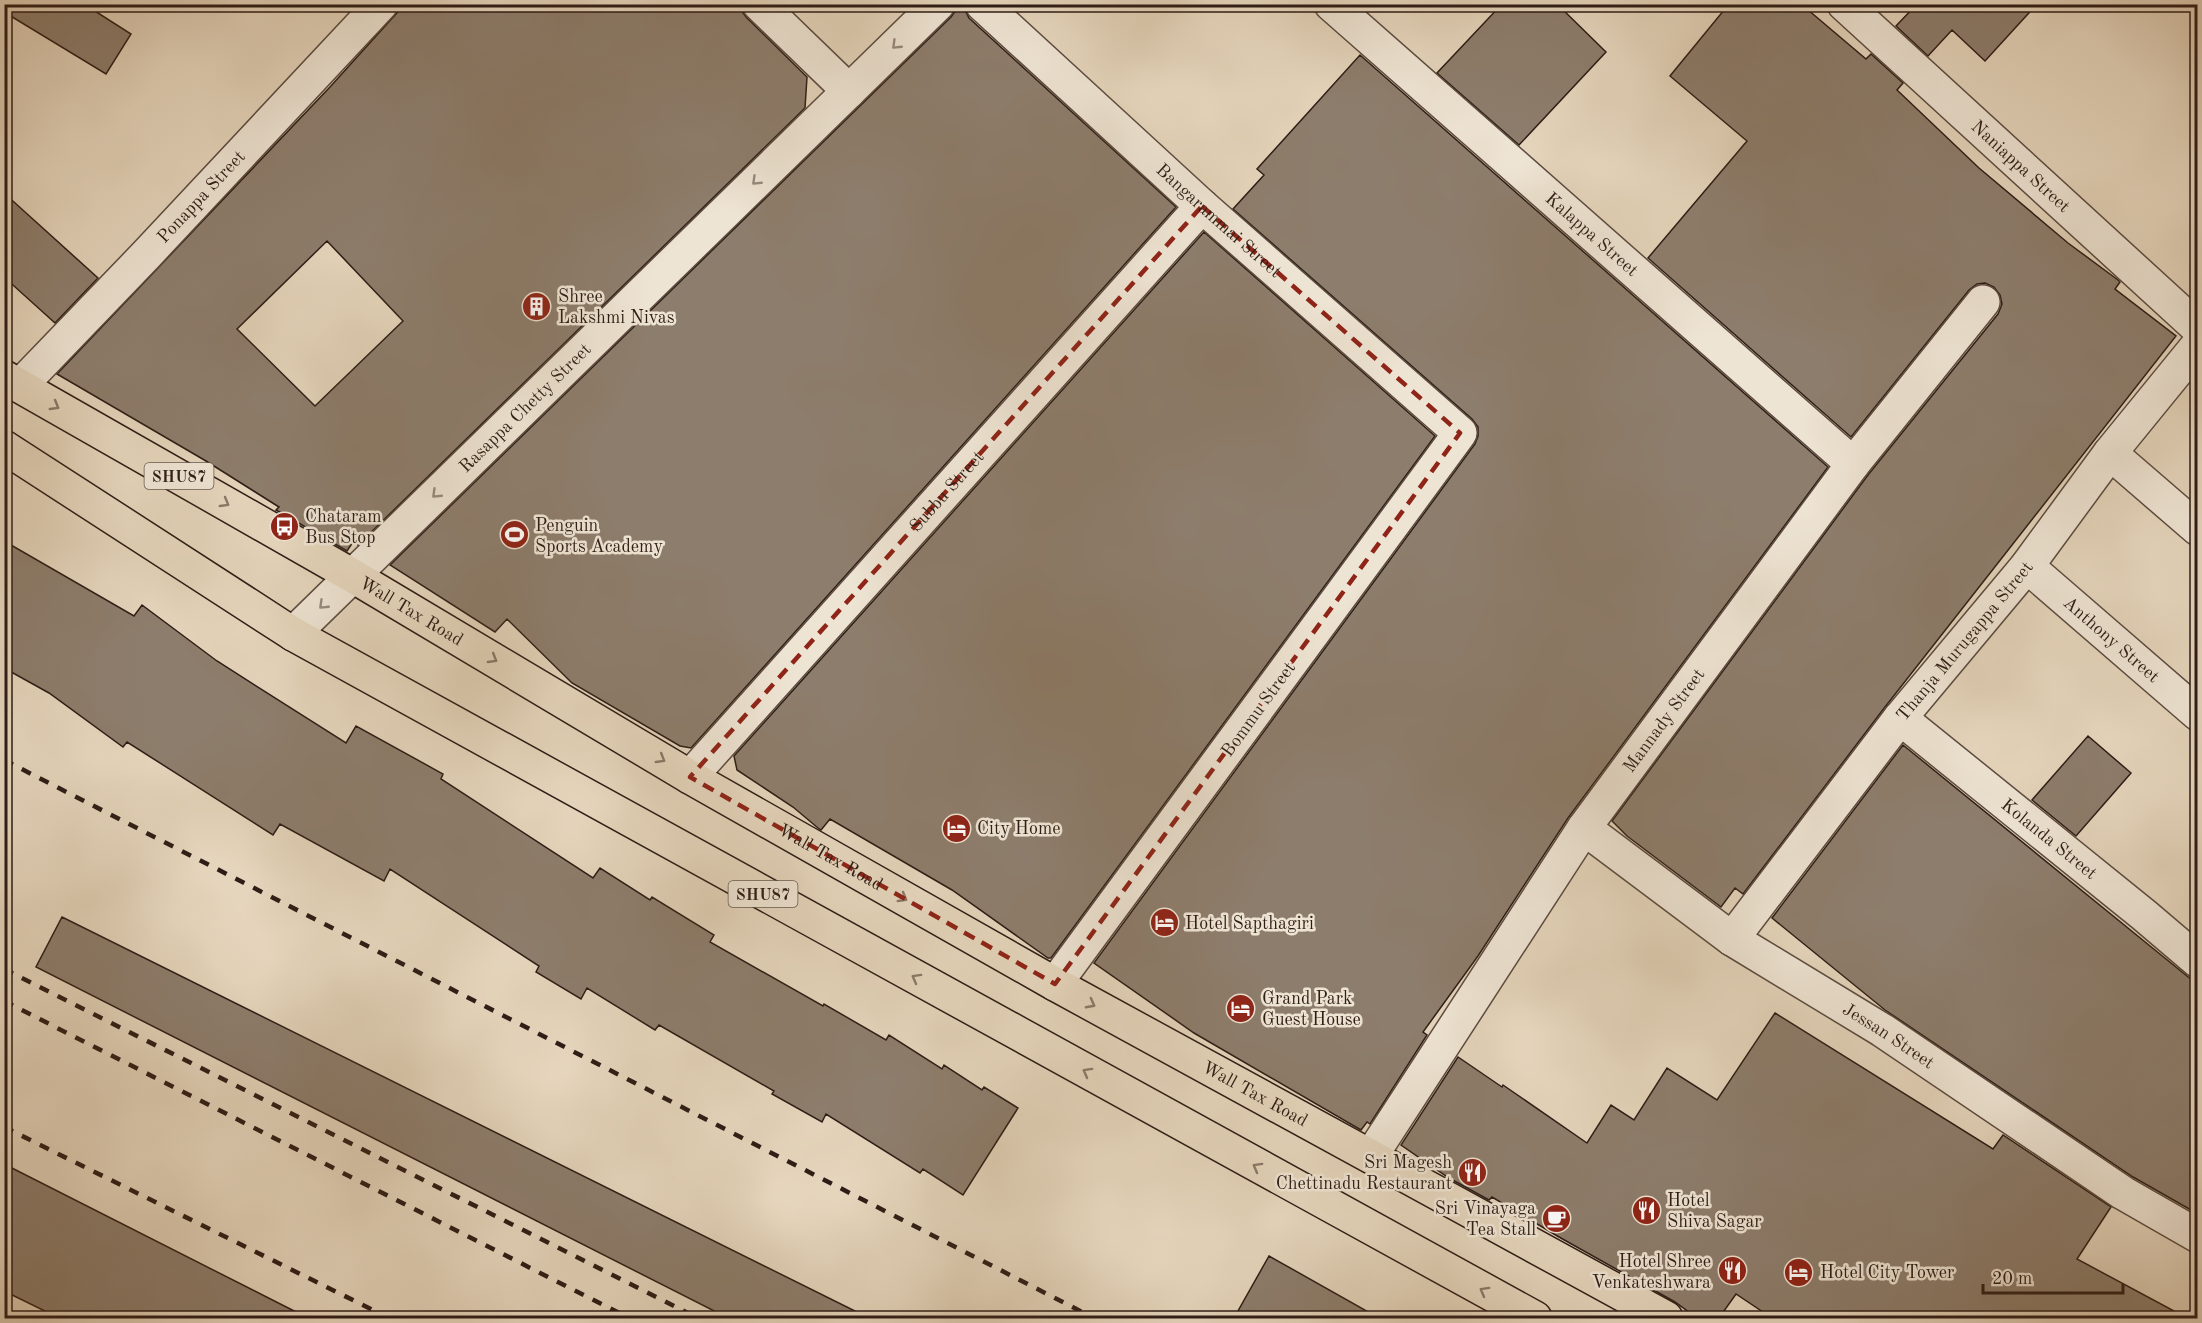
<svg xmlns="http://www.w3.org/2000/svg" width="2202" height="1323" font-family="'Old Standard TT',serif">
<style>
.building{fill:#8d7d6c;stroke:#2e1d16;stroke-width:1.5;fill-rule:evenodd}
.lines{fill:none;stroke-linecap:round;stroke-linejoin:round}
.minor-casing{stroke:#5c4b40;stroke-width:36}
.tertiary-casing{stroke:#5c4b40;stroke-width:36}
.primary-casing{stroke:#2e1d16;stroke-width:36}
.minor{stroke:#eee4d3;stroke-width:33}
.tertiary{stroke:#eee4d3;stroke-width:33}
.primary{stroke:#e5d5bc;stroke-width:33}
.rail{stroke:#2e1d16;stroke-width:4.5;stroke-dasharray:10 10;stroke-linecap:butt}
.oneway{stroke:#988a7e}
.oneway2{stroke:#8a7969}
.marked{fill:none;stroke:#8f2418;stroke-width:4.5;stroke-dasharray:12 8;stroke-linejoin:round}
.labels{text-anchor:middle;stroke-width:5;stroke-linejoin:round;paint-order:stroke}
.shield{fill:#eee4d3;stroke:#68594f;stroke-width:1.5}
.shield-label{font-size:16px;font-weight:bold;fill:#2e1d16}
.street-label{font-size:18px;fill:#2e1d16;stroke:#eee4d3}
.poi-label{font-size:18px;fill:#2e1d16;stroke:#eee4d3;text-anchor:start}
</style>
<rect width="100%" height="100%" fill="#e5d5bc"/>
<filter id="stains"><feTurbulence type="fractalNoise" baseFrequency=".00333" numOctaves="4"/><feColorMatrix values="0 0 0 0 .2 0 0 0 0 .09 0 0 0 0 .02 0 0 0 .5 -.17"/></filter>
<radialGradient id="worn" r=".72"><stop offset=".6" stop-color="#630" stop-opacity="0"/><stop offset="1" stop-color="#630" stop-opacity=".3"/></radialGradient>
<path class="building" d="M4 4H84L131 34 106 74 4 12Z
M405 4H741V10L746 17 807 77 805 108 358 545 353 542 347 551 276 510 279 507 206 461 57 374 330 87ZM327 241 403 321 315 406 237 329Z
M1502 4H1557L1606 52 1519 145 1437 73Z
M1729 4H1801L1866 59 1871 54 1903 83 1897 90 1979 168 2068 243 2118 280 2120 282 2115 289 2176 336 1885 707 1743 894 1735 888 1721 907 1627 836 1612 821 1868 475 1998 314 2002 304 2000 295 1994 287 1985 283 1977 284 1969 290 1851 437 1648 258 1747 141 1670 76Z
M1917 4H2037L1985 61 1952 30 1928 56 1896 26Z
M956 10H965L969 18 1176 207 691 748 680 746 572 683 507 619 495 632 390 565 951 17Z
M1360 55 1828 467 1568 818 1478 956 1423 1032 1427 1035 1370 1124 1367 1122 1361 1130 1194 1033 1094 963 1475 444 1478 436V427L1472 419 1233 209 1264 175 1257 169Z
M4 193 98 278 55 323 4 277Z
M1204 232 1435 436 1051 958H1048L952 890 830 819 821 830 818 828 793 807 737 770 734 756Z
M4 541 134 616 142 605 217 661 346 743 356 726 443 774 441 779 593 878 600 868 650 900 652 897 714 935 710 942 823 1006 824 1004 886 1040 889 1035 942 1069 944 1065 982 1090 984 1087 1018 1108 963 1195 923 1169 920 1173 826 1114 822 1122 772 1094 774 1091 659 1025 655 1030 587 988 581 999 536 972 539 966 390 869 384 881 280 824 273 835 127 742 123 747 49 693 4 668Z
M2088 736 2131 773 2076 836 2032 800Z
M1903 745 2198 985V1201L2191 1210 2133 1177 1885 1010 1772 918Z
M62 917 869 1318H728L36 967Z
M1775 1013 1993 1149 2003 1135 2111 1207 2077 1259 2187 1318H1772L1736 1294 1719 1318H1697L1675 1302 1559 1237 1492 1197 1489 1200 1449 1178 1401 1145 1458 1057 1502 1087 1503 1085 1587 1143 1611 1105 1634 1120 1667 1068 1717 1100Z
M4 1164 308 1318H59L4 1291Z
M1269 1256 1379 1318H1234Z"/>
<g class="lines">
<defs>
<g id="minor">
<path d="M759 4 849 91"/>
<path id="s1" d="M982 4 1202 206 1460 433 1055 984"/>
<path id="s2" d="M1331 4 1853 464"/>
<path id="s3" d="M1844 4 2198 328"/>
<path id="s4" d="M20 386 147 254 381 4"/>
<path d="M2110 453 2198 529"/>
<path id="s5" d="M2027 566 2198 714"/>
<path id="s6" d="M1900 718 2144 915 2198 961"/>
<path id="s7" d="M690 777 1202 206"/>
<path id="s8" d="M1584 828 1732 939 1882 1030 2123 1193 2198 1236"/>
<path id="s9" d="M1732 939 1900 718 2027 566 2110 453 2198 345"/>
<path id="s10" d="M1371 1156 1584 828 1853 464 1983 302"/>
</g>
<g id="tertiary">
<path id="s11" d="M293 634 938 4"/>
</g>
<g id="primary">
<path id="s12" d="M4 377 353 576 690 777 1055 984 1666 1318"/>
<path d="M4 447 293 634 1535 1318"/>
</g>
</defs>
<use href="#minor" class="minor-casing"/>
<use href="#tertiary" class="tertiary-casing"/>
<use href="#primary" class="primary-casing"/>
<use href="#minor" class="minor"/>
<use href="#tertiary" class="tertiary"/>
<use href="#primary" class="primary"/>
<path class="rail" d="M4 760 1094 1318
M4 969 698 1318
M4 1001 629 1318
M4 1127 389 1318"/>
</g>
<defs><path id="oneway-chevron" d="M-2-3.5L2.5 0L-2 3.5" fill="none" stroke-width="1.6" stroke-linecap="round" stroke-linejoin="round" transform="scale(1.5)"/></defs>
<g class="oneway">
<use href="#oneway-chevron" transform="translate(896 45) rotate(136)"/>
<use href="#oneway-chevron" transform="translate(756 181) rotate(136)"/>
<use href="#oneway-chevron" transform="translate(436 494) rotate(136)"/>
<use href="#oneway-chevron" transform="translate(323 605) rotate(136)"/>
</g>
<g class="oneway2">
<use href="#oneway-chevron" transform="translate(55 406) rotate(30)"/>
<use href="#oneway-chevron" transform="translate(225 503) rotate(30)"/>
<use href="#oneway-chevron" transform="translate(493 659) rotate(31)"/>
<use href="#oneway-chevron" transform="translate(661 759) rotate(31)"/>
<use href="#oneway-chevron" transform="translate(903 898) rotate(30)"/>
<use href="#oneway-chevron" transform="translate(916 978) rotate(-151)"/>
<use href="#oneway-chevron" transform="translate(1091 1004) rotate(28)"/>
<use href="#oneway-chevron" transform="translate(1087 1072) rotate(-151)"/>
<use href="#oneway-chevron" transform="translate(1257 1167) rotate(-151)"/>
<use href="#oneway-chevron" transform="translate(1484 1291) rotate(-151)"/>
</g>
<path class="marked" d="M1202 206 1460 433 1055 984 690 777Z"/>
<defs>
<symbol id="building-disc" viewBox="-11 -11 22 22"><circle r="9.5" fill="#8f2418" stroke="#eee4d3"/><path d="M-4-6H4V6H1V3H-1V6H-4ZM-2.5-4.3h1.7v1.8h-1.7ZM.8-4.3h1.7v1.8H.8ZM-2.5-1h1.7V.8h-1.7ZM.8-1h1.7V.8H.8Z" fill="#fff"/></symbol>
<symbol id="bus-disc" viewBox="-11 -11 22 22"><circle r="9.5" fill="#8f2418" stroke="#eee4d3"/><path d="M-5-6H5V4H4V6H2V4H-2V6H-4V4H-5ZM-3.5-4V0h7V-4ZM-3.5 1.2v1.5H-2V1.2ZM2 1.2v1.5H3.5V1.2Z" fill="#fff"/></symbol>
<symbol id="stadium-disc" viewBox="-11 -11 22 22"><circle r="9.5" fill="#8f2418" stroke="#eee4d3"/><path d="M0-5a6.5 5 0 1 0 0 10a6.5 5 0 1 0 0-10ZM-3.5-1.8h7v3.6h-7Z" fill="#fff"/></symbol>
<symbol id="hotel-disc" viewBox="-11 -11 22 22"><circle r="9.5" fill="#8f2418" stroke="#eee4d3"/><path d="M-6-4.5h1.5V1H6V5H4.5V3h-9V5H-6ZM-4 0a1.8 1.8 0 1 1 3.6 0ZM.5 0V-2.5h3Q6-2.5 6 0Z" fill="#fff"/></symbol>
<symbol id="restaurant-disc" viewBox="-11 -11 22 22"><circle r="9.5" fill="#8f2418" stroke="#eee4d3"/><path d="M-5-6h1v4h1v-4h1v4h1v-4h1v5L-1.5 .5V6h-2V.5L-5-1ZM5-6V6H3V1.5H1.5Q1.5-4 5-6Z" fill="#fff"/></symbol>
<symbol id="cafe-disc" viewBox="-11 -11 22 22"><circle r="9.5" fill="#8f2418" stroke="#eee4d3"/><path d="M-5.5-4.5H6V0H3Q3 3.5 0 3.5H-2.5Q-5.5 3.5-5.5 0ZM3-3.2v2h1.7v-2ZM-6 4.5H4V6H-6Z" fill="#fff"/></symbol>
</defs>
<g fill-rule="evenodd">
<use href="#building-disc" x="520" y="290" width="33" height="33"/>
<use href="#bus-disc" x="268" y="510" width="33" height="33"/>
<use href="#stadium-disc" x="498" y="518" width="33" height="33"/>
<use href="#hotel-disc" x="940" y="812" width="33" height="33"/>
<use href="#hotel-disc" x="1148" y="906" width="33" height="33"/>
<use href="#hotel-disc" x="1224" y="992" width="33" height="33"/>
<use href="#restaurant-disc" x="1456" y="1156" width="33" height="33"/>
<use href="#restaurant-disc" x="1630" y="1194" width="33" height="33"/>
<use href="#cafe-disc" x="1540" y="1202" width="33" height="33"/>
<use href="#restaurant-disc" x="1716" y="1254" width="33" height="33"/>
<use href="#hotel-disc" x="1782" y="1256" width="33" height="33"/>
</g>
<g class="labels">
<g class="shield">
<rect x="144.5" y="463" width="69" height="26" rx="4.5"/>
<rect x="728.5" y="881" width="69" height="26" rx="4.5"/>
</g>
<g class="shield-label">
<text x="179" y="482">SHU87</text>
<text x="763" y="900">SHU87</text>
</g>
<g class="street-label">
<text dy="6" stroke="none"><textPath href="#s3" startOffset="240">Naniappa Street</textPath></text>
<text dy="6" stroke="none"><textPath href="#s4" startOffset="262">Ponappa Street</textPath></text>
<text dy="6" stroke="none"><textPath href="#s1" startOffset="321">Bangarammai Street</textPath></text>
<text dy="6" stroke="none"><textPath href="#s2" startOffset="348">Kalappa Street</textPath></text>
<text dy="6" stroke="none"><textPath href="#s11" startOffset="324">Rasappa Chetty Street</textPath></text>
<text dy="6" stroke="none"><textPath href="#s7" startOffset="384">Subbu Street</textPath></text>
<text dy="6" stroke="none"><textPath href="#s12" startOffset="470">Wall Tax Road</textPath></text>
<text dy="6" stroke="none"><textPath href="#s5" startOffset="112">Anthony Street</textPath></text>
<text dy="6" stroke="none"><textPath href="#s9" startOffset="378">Thanja Murugappa Street</textPath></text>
<text transform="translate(1258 709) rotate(-54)" y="6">Bommu Street</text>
<text dy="6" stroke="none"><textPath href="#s10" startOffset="525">Mannady Street</textPath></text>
<text dy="6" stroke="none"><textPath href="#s6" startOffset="192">Kolanda Street</textPath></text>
<text dy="6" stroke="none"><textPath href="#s12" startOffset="956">Wall Tax Road</textPath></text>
<text dy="6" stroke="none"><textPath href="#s8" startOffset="369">Jessan Street</textPath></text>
<text dy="6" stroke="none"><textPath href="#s12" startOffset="1442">Wall Tax Road</textPath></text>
</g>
<g class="poi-label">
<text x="558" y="302">Shree<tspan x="558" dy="21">Lakshmi Nivas</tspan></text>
<text x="305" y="522">Chataram<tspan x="305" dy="21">Bus Stop</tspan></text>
<text x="535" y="531">Penguin<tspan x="535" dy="21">Sports Academy</tspan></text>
<text x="977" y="834">City Home</text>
<text x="1185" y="929">Hotel Sapthagiri</text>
<text x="1262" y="1004">Grand Park<tspan x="1262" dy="21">Guest House</tspan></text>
<text x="1452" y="1168" text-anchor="end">Sri Magesh<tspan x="1452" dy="21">Chettinadu Restaurant</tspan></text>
<text x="1667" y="1206">Hotel<tspan x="1667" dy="21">Shiva Sagar</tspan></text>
<text x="1536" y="1214" text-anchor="end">Sri Vinayaga<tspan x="1536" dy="21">Tea Stall</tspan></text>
<text x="1711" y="1267" text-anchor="end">Hotel Shree<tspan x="1711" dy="21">Venkateshwara</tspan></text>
<text x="1820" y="1278">Hotel City Tower</text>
</g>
</g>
<rect width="2202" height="1323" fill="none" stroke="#e5d5bc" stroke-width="24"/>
<rect x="6" y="6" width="2190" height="1311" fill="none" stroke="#2e1d16" stroke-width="3"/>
<rect x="12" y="12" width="2178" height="1299" fill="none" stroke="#2e1d16" stroke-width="1.5"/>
<path d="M1983 1284v9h140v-9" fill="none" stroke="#2e1d16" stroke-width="3"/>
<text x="1992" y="1284" font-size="18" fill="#2e1d16" stroke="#eee4d3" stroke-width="4.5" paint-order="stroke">20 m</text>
<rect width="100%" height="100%" filter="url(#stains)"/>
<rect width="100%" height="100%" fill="url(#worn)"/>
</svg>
